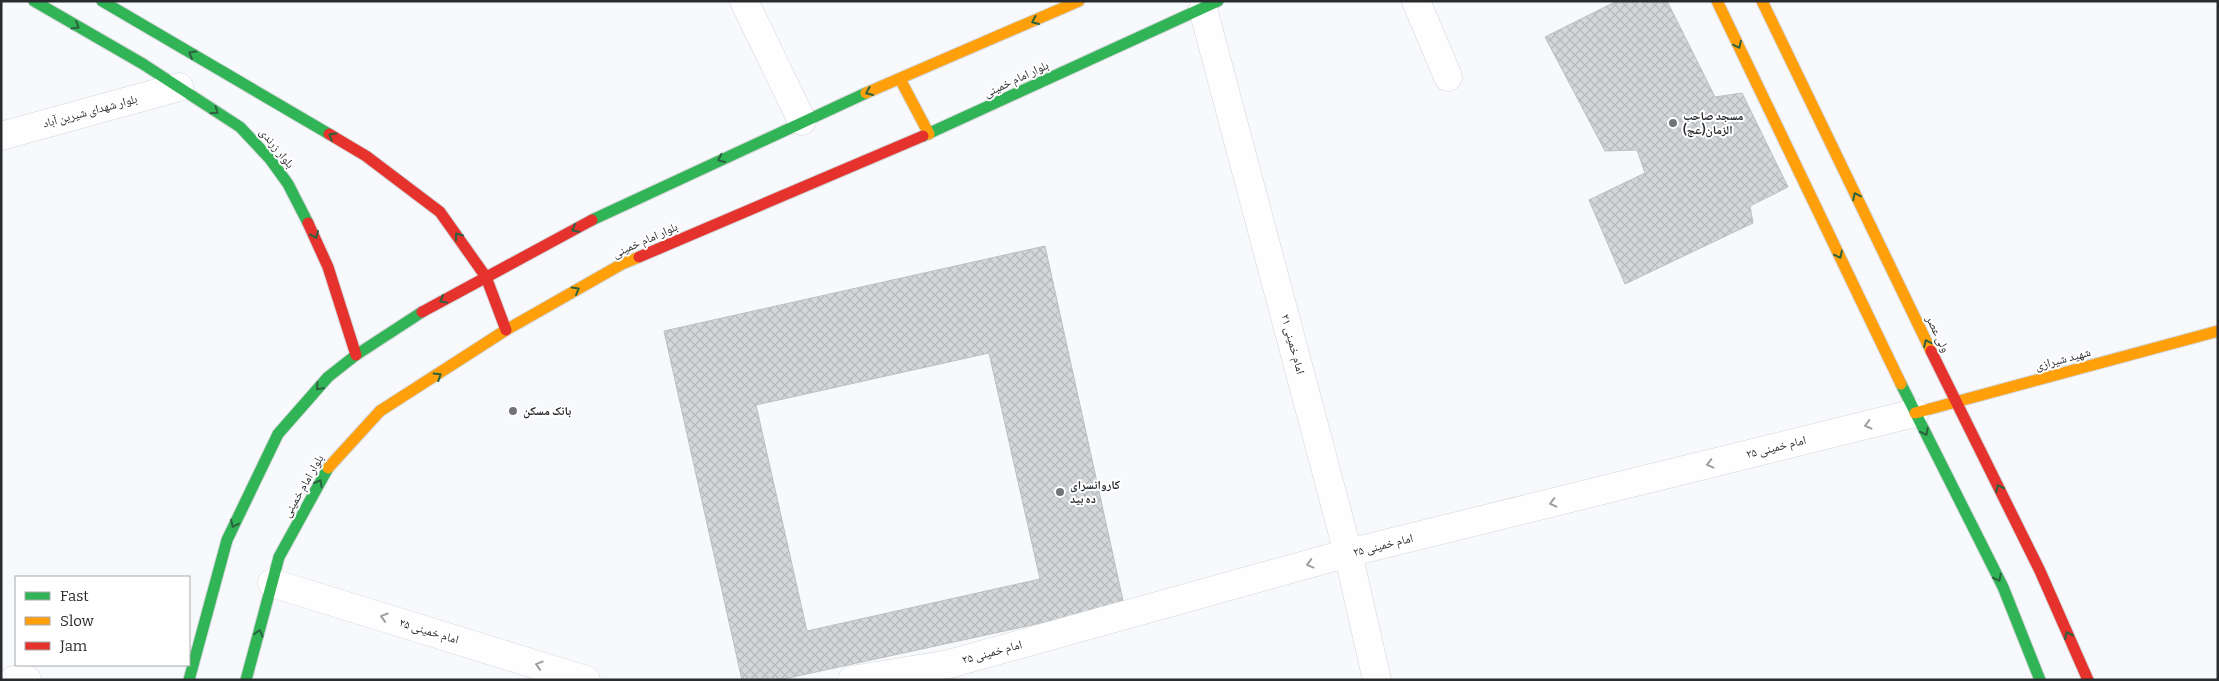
<svg xmlns="http://www.w3.org/2000/svg" width="2219" height="681" font-family="Bitter,'Noto Naskh Arabic',serif">
<style>
.building{fill:url(#building-cross-hatch);stroke:#bcbec1;fill-rule:evenodd}
.lines{fill:none;stroke-linecap:round;stroke-linejoin:round}
.street-casing{stroke:#d3d6d9;stroke-width:29}
.fast-casing{stroke:#d3d6d9;stroke-width:13}
.slow-casing{stroke:#d3d6d9;stroke-width:13}
.jam-casing{stroke:#d3d6d9;stroke-width:13}
.street{stroke:#fefeff;stroke-width:28}
.fast{stroke:#30b455;stroke-width:11}
.slow{stroke:#ff9f0a;stroke-width:11}
.jam{stroke:#e5322d;stroke-width:11}
.oneway{stroke:#2c623e}
.oneway2{stroke:#9e9fa1}
.poi-dot{fill:#717377;stroke:#fff;stroke-width:2}
.labels{text-anchor:middle;stroke-width:4;stroke-linejoin:round;paint-order:stroke}
.street-label{font-size:12px;fill:#292b2f;stroke:#fff}
.poi-label{font-size:12px;font-weight:bold;fill:#292b2f;stroke:#fff;text-anchor:start}
</style>
<defs>
<pattern id="building-cross-hatch" width="8" height="8" patternUnits="userSpaceOnUse" patternTransform="scale(1.25)"><rect width="8" height="8" fill="#d4d7da"/><path d="M0 0l8 8M0 8l8-8" fill="none" stroke="#b6b9bb"/></pattern>
</defs>
<rect width="100%" height="100%" fill="#f7f9fc"/>
<path class="building" d="M1617 1H1667L1715 97 1742 93 1788 187 1750 206 1753 223 1625 284 1589 200 1645 173 1637 150 1605 151 1545 37Z
M1045 246 1124 605 779 680H742L664 331ZM989 353 1040 579 807 631 756 405Z"/>
<g class="lines">
<defs>
<path id="street" d="M744 1 802 121
M1416 1 1448 77
M1203 9 1348 553 1377 680
M1 136 179 87
M272 583 586 680
M14 680H27
M852 680 949 664 1348 553 1915 413"/>
<path id="fast" d="M34 1 143 64 240 127 270 159 288 184 308 223
M102 1 329 134
M923 136 1218 1
M592 220 866 93
M1901 384 2003 587 2040 680
M189 680 227 540 278 434 328 377 356 355 422 312
M246 680 279 557 328 468"/>
<path id="slow" d="M1717 1 1901 384
M1762 1 1931 351
M900 79 929 134
M866 93 1079 1
M1915 413 2218 331
M328 468 380 411 506 330 622 264 639 257"/>
<path id="jam" d="M329 134 366 156 440 212 486 277 506 330
M308 223 328 267 356 355
M639 257 923 136
M422 312 592 220
M1931 351 2040 571 2088 680"/>
</defs>
<use href="#street" class="street-casing"/>
<use href="#fast" class="fast-casing"/>
<use href="#slow" class="slow-casing"/>
<use href="#jam" class="jam-casing"/>
<use href="#street" class="street"/>
<use href="#fast" class="fast"/>
<use href="#slow" class="slow"/>
<use href="#jam" class="jam"/>
</g>
<defs><path id="oneway-chevron" d="M-2-3.5L2.5 0L-2 3.5" fill="none" stroke-width="1.6" stroke-linecap="round" stroke-linejoin="round" transform="scale(1.25)"/></defs>
<g class="oneway">
<use href="#oneway-chevron" transform="translate(1035 21) rotate(156)"/>
<use href="#oneway-chevron" transform="translate(76 26) rotate(30)"/>
<use href="#oneway-chevron" transform="translate(1738 45) rotate(64)"/>
<use href="#oneway-chevron" transform="translate(192 54) rotate(-150)"/>
<use href="#oneway-chevron" transform="translate(869 92) rotate(157)"/>
<use href="#oneway-chevron" transform="translate(215 111) rotate(34)"/>
<use href="#oneway-chevron" transform="translate(332 136) rotate(-150)"/>
<use href="#oneway-chevron" transform="translate(721 159) rotate(155)"/>
<use href="#oneway-chevron" transform="translate(1856 196) rotate(-116)"/>
<use href="#oneway-chevron" transform="translate(575 229) rotate(152)"/>
<use href="#oneway-chevron" transform="translate(315 235) rotate(66)"/>
<use href="#oneway-chevron" transform="translate(458 236) rotate(-126)"/>
<use href="#oneway-chevron" transform="translate(1839 255) rotate(64)"/>
<use href="#oneway-chevron" transform="translate(576 290) rotate(-30)"/>
<use href="#oneway-chevron" transform="translate(443 300) rotate(151)"/>
<use href="#oneway-chevron" transform="translate(1927 343) rotate(-116)"/>
<use href="#oneway-chevron" transform="translate(438 376) rotate(-32)"/>
<use href="#oneway-chevron" transform="translate(319 387) rotate(132)"/>
<use href="#oneway-chevron" transform="translate(1925 432) rotate(63)"/>
<use href="#oneway-chevron" transform="translate(319 483) rotate(-61)"/>
<use href="#oneway-chevron" transform="translate(1999 488) rotate(-117)"/>
<use href="#oneway-chevron" transform="translate(234 524) rotate(116)"/>
<use href="#oneway-chevron" transform="translate(1998 578) rotate(63)"/>
<use href="#oneway-chevron" transform="translate(259 633) rotate(-75)"/>
<use href="#oneway-chevron" transform="translate(2068 635) rotate(-114)"/>
</g>
<g class="oneway2">
<use href="#oneway-chevron" transform="translate(1868 425) rotate(166)"/>
<use href="#oneway-chevron" transform="translate(1710 464) rotate(166)"/>
<use href="#oneway-chevron" transform="translate(1553 503) rotate(166)"/>
<use href="#oneway-chevron" transform="translate(1310 564) rotate(165)"/>
<use href="#oneway-chevron" transform="translate(384 617) rotate(-163)"/>
<use href="#oneway-chevron" transform="translate(539 665) rotate(-163)"/>
</g>
<g class="poi-dot">
<circle cx="1673" cy="123" r="5"/>
<circle cx="513" cy="411" r="5"/>
<circle cx="1060" cy="492" r="5"/>
</g>
<g class="labels">
<g class="street-label">
<text transform="translate(1016 79) rotate(-25)" y="4">بلوار امام خمینی</text>
<text transform="translate(90 111) rotate(-15)" y="4">بلوار شهدای شیرین آباد</text>
<text transform="translate(277 148) rotate(51)" y="4">بلوار زرندی</text>
<text transform="translate(645 240) rotate(-24)" y="4">بلوار امام خمینی</text>
<text transform="translate(1938 334) rotate(64)" y="4">ولی عصر</text>
<text transform="translate(1293 344) rotate(75)" y="4">امام خمینی ۲۱</text>
<text transform="translate(2063 359) rotate(-15)" y="4">شهید شیرازی</text>
<text transform="translate(1776 447) rotate(-14)" y="4">امام خمینی ۲۵</text>
<text transform="translate(303 486) rotate(-60)" y="4">بلوار امام خمینی</text>
<text transform="translate(1383 545) rotate(-14)" y="4">امام خمینی ۲۵</text>
<text transform="translate(429 631) rotate(17)" y="4">امام خمینی ۲۵</text>
<text transform="translate(992 652) rotate(-15)" y="4">امام خمینی ۲۵</text>
</g>
<g class="poi-label">
<text x="1683" y="120">مسجد صاحب<tspan x="1683" dy="14">الزمان(عج)</tspan></text>
<text x="523" y="415">بانک مسکن</text>
<text x="1070" y="489">کاروانسرای<tspan x="1070" dy="14">ده بید</tspan></text>
</g>
</g>
<rect width="2219" height="681" fill="none" stroke="#292b2f" stroke-width="5"/>
<rect x="15" y="576" width="175" height="90" fill="#ffffff" stroke="#a9aaac"/>
<rect x="25" y="592" width="25" height="8" fill="#30b455" stroke="#a9aaac"/>
<text x="60" y="601" font-size="15" fill="#292b2f">Fast</text>
<rect x="25" y="617" width="25" height="8" fill="#ff9f0a" stroke="#a9aaac"/>
<text x="60" y="626" font-size="15" fill="#292b2f">Slow</text>
<rect x="25" y="642" width="25" height="8" fill="#e5322d" stroke="#a9aaac"/>
<text x="60" y="651" font-size="15" fill="#292b2f">Jam</text>
</svg>
